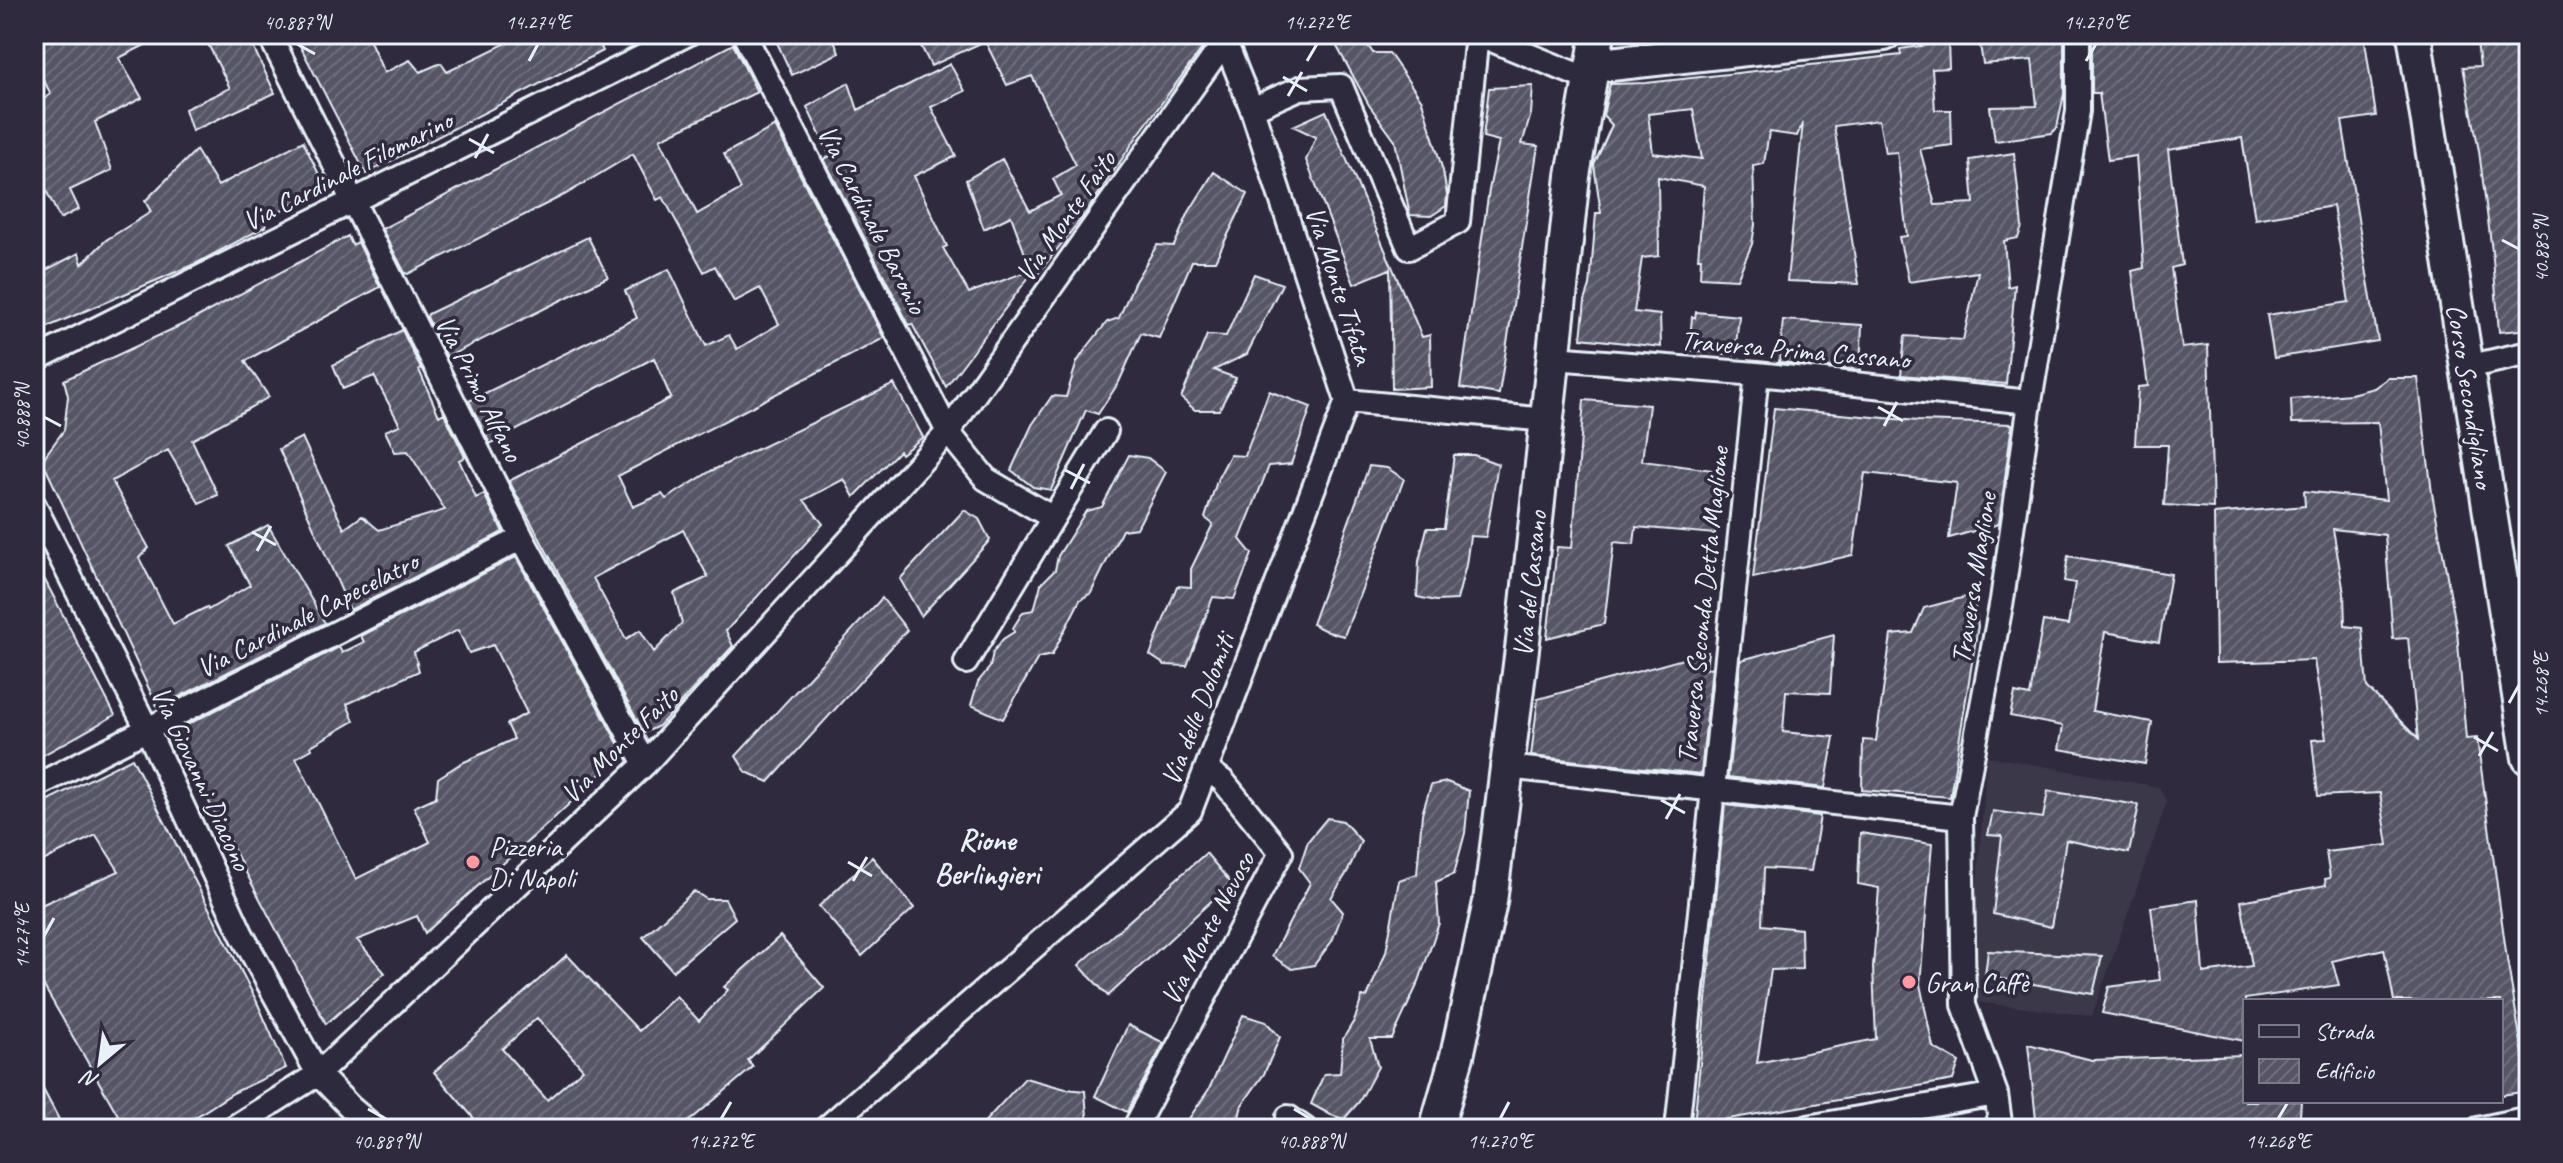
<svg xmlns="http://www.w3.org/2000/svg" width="2563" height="1163" font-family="Caveat,sans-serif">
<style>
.built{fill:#3b3749}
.building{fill:url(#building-hatch);stroke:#e8f1f8;stroke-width:2;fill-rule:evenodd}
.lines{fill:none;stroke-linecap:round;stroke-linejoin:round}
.street-casing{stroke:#e8f1f8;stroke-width:28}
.secondary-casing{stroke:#e8f1f8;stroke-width:38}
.street{stroke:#2f2a3d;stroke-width:22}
.secondary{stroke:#2f2a3d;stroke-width:32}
.ticks{fill:none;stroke:#e8f1f8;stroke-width:3}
.poi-dot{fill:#ff9aa2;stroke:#2f2a3d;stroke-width:3}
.labels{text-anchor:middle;stroke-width:7;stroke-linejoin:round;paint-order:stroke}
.street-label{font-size:28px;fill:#e8f1f8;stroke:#2f2a3d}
.poi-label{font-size:28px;fill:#e8f1f8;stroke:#2f2a3d;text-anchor:start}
.neighbourhood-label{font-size:30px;font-weight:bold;fill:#e8f1f8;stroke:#2f2a3d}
.neatline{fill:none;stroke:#e8f1f8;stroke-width:3}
.ticks-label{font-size:20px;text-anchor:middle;fill:#e8f1f8}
</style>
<defs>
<pattern id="building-hatch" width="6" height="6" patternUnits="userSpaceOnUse" patternTransform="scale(2)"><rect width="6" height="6" fill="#575565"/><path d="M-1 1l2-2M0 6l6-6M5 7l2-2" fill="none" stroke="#6f6e7c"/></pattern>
</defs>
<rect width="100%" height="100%" fill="#2f2a3d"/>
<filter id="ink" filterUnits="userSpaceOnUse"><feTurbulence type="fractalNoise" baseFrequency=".0125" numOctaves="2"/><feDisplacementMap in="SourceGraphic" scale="16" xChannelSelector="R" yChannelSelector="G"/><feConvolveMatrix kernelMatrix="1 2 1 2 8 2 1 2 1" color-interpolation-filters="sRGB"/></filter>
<g filter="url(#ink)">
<path class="built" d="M1987 756 2159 787 2167 802 2092 1016 1974 1002 1972 946Z"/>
<path class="building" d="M34 34H167L119 58 142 98 95 122 112 170 70 190 79 209 60 219 40 178 34 182V150L47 142 34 106 51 94 34 63Z
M203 34H247L275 93 192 131 185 109 230 88Z
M294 34H367L384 73 410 60 420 72 441 63 447 72 525 34H595L603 51 366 174Z
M773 34H832L839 53 792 75Z
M915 34H1208L1209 39 1138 135 1087 211 1034 279 1032 273 946 387 912 324 909 325 824 159 830 156 807 107 849 83 858 110 950 64 965 91 931 107 956 156 914 176 947 246 943 248 969 293 1031 270 1011 216 984 229 966 180 1002 159 1030 211 1061 195 1053 179 1076 165 1032 76 1007 85 985 41 931 66Z
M1330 34H1360L1373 53H1389L1422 101 1443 171 1447 195 1446 206 1431 216 1410 215 1395 141 1369 105Z
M2009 34H2064V94L2057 128 2052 133 1995 141 1990 107 2037 106 2032 60 1983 64 1979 38Z
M2092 34H2364L2376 116 2342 121 2378 341 2274 358 2267 315 2349 302 2333 206 2255 219 2242 138 2168 150 2182 265 2171 268 2182 348 2208 345 2213 508 2164 505 2168 445H2135L2138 387 2148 386 2132 271 2144 268 2136 156 2108 160 2099 93H2092Z
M2476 34H2516L2519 62H2522L2529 125V329L2499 332 2493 259 2479 151 2463 67 2480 66Z
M1948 42 1949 68 1932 69 1935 110H1951L1952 145 1920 149 1935 205 1974 203 1970 160 2014 153 2022 227 2018 238 2004 241 2008 287 2015 285 2006 384 1901 375 1905 336 1963 340 1978 272 1909 282 1899 237 1907 236 1897 152 1885 153 1879 120 1834 126 1859 284 1787 281 1803 122 1797 136 1769 132 1764 164 1753 166 1755 225 1752 244 1737 279 1700 277 1701 258H1698L1704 186 1658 177 1659 256 1642 258 1634 312 1660 315 1661 347 1581 338 1585 301 1590 286 1596 213H1601L1594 165 1612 125 1603 115 1610 84 1646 83 1901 55 1900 49ZM1693 109 1702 159 1653 153 1648 114Z
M733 44 757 92 660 139 697 214 741 189 724 154 775 126 884 338 618 476 633 507 662 494 666 499 711 471 894 384 923 437 901 454 899 451 854 497 844 479 804 500 823 524 726 631 733 646 659 726 644 733 509 481 671 398 654 358 490 444 469 401 637 318 625 291 669 269 706 346 729 335 737 349 779 324 760 288 734 302 715 266 704 272 663 197 657 200 633 154 566 194 408 274 405 273 382 229ZM683 530 708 577 674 593 682 623 654 652 640 630 626 639 593 578Z
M1533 86 1531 114 1522 144 1538 146 1499 394 1460 388 1489 190 1499 141 1483 137 1489 88Z
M1326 111 1422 337 1430 335 1431 387 1392 389 1390 269 1354 284 1306 160 1316 137 1293 126Z
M303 141 324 185 263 221 266 226 197 263 43 329 34 319V276L79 253 82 264 106 240 151 212 145 201 196 150 218 186Z
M1214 172 1248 194 1215 261H1192L1159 338 1141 333 1119 382 1098 414 1086 410 1051 490 1033 487 1011 470 1032 425 1052 396 1066 397 1077 362 1085 350 1107 322 1119 318 1134 283 1157 245 1174 246 1189 212Z
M348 236 352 245 358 242 380 287 245 361 269 397 192 440 218 495 199 503 168 450 112 481 149 548 139 558 173 624 207 607 208 610 250 585 229 546 268 525 325 623 163 705 162 703 157 706 42 460 64 430 68 396 64 380 192 320Z
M588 237 608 277 447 357 427 317 428 314Z
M1254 274 1282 284 1247 354 1214 370 1236 378 1219 410H1195L1181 398 1207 335 1226 336Z
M1696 312 1739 316 1735 355 1689 350 1692 317 1695 318Z
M1783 320 1862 325 1860 370 1779 362Z
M402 330 421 369 419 370 439 416 444 413 465 457 459 460 476 498 484 494 503 532 350 610 279 449 302 437 344 529 362 516 379 530 445 510 408 451 395 452 385 431 400 425 374 376 343 389 333 365Z
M2388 378H2418L2432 493 2457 631 2466 739 2477 738 2507 959 2529 1091 2501 1095V1001H2394L2384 949 2332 961 2339 985 2245 999V1041L2102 1013 2109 987 2160 980 2151 907 2198 900 2203 973 2252 966 2241 901 2326 885 2325 879 2330 878 2326 852 2388 845 2380 793 2318 796 2312 740 2326 739 2314 660 2216 663 2214 514 2305 506 2304 491 2386 500 2378 422 2292 423 2291 399 2351 394 2374 388ZM2333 529 2385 535 2393 639 2408 638 2418 739 2367 687 2362 628 2345 626 2344 593Z
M1269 391 1311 407 1291 464 1269 466 1240 539 1252 554 1234 599 1213 597 1187 666 1165 665 1150 655 1177 586 1191 587V569L1213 524 1205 518 1218 478 1230 455 1245 456Z
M1584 400 1649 405 1642 461 1721 471 1715 534 1636 527 1634 544 1614 542 1604 624 1547 638 1557 547 1572 548Z
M1774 408 1918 421 2012 424 1999 524 1949 538 1957 483 1865 473 1853 555 1753 578Z
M1129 455 1148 458 1166 472 1137 528 1122 530 1091 593 1080 600 1052 655 1038 658 1003 719 971 705 978 682 990 667 993 652 1003 639 1014 632 1013 628 1023 612 1034 610 1041 584 1055 570 1058 556 1086 511 1102 507Z
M1454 455H1474L1498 464 1486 537 1470 536 1466 565 1457 600 1436 601 1417 597 1419 561 1427 528H1444Z
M1369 466 1387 468 1404 479 1344 636 1328 632 1312 624Z
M964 510 979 519 990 540 921 616 900 579Z
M2068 556 2171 574 2159 642 2105 632 2092 711 2152 722 2145 764 2059 749 2063 726 2010 716 2015 693 2030 696 2043 621 2068 625 2075 583 2064 581Z
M516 557 620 747 617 748 621 755 552 820 425 933 417 916 357 940 385 973 326 1024 214 812 175 731 339 647 342 653 364 642 361 636ZM458 630 469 653 493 645 527 713 507 724 514 739 460 764 438 778 436 797 414 807 430 842 356 879 296 758 312 749 311 746 354 721 347 704 419 671 414 652Z
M34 559 115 715 34 760Z
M1973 595 1978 626 1950 797 1862 790 1863 740 1876 741 1891 635 1913 633 1924 608Z
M882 598 907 630 769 782 746 772 736 756Z
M1834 635 1830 693 1786 691 1783 732 1834 737 1825 788 1728 777 1741 660Z
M1708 652 1706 669 1712 667 1701 774 1531 756 1538 699Z
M132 758 257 1002 286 1068 233 1093 177 1129H126L34 969V908L119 871 96 835 43 861 34 846V807Z
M1447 782 1469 791 1465 833 1454 874 1436 882 1439 923 1419 981 1392 1039H1370L1378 1067 1359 1102 1344 1119 1331 1115 1311 1104 1324 1074 1340 1073 1343 1039 1355 1019 1362 997H1367L1386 952 1399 880 1417 874 1422 814 1431 785Z
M2048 791 2139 805 2129 853 2066 840 2051 927 1993 914 2002 836 1988 835 1993 811 2043 818Z
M1725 805 1820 816 1811 871 1764 868 1762 925 1801 929 1802 969 1771 970 1757 1063 1876 1039 1873 968 1879 888 1858 884 1860 833 1932 844 1920 984 1933 1047 1959 1062 1953 1080 1694 1125Z
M1327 818 1343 821 1361 841 1348 871 1331 898 1343 912 1332 941 1314 965 1292 969 1272 956 1310 883 1299 868 1308 841Z
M1206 853 1231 883 1108 996 1079 965Z
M872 857 914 908 862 956 819 906Z
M694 891 706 899H725L735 918 673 971 643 937Z
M780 936 824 988 748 1060 753 1067 680 1129H483L434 1072 567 955 639 1031 676 996 699 1021 728 990 724 987ZM537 1018 583 1069 547 1100 502 1049Z
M1988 951 2102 956 2093 994 1985 976Z
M1243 1015 1266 1022 1280 1037 1264 1074 1242 1105 1236 1129H1182L1209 1089Z
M1128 1025 1164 1043 1127 1112 1095 1096Z
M2028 1044 2092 1060 2245 1055V1101H2301L2299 1129H2037Z
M34 1072 64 1129H34Z
M1025 1078 1066 1089 1085 1091 1088 1129H978Z"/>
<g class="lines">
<defs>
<path id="street" d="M269 34 522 538 645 764
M744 34 948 432 986 479 1053 518 966 662
M1222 34 1252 109 1347 401
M1252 109 1300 88 1341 86 1409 248 1458 222 1477 34 1590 80
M1554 358 1757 374 2030 402
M34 360 688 34
M2467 367 2529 353
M1347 401 1547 420
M34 505 147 729 242 935 318 1074 351 1108 376 1129
M1053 518 1106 431
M1507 767 1961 817
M34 787 522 538
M1288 1117 1305 1129
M231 1129 318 1074 645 764 948 432 1230 34
M825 1129 1190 811 1347 401
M1134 1129 1281 853 1223 781 1208 770
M1677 1129 1757 374
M1796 1129 1996 1094
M2001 1129 1996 1094 1964 1005 1961 817 2002 600 2030 402 2078 111V34
M2478 1129 2529 1118"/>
<path id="secondary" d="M2414 34 2529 758
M1592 66 1884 34
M1436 1129 1457 1056 1490 902 1523 641 1573 176 1598 34"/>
</defs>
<use href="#street" class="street-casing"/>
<use href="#secondary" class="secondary-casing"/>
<use href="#street" class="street"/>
<use href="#secondary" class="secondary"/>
</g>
</g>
<path class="ticks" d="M297 44 315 54M529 61 538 44M1307 61 1317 44M2086 61 2096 44M1283 77 1307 91M1288 96 1302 72M469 139 494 153M475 158 488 134M2502 240 2519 249M1878 407 1903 421M44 417 61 426M1884 426 1897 402M1065 470 1090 483M1071 489 1084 464M252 532 276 545M257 551 271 526M2509 703 2519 685M2474 737 2498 751M2479 756 2493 732M1661 800 1685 813M1666 819 1680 794M848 862 872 876M853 881 867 857M44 936 54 918M368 1109 386 1119M1294 1109 1311 1119M721 1119 731 1102M1500 1119 1509 1102M2278 1119 2288 1102"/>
<g class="poi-dot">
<circle cx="473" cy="862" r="8"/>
<circle cx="1909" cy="982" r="8"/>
</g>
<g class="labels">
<g class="street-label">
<text transform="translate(347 170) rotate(-27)" y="10">Via Cardinale Filomarino</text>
<text transform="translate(1065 216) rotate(-55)" y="10">Via Monte Faito</text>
<text transform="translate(873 219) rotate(63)" y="10">Via Cardinale Baronio</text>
<text transform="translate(1340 285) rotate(72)" y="10">Via Monte Tifata</text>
<text transform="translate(1795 349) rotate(5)" y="10">Traversa Prima Cassano</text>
<text transform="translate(480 388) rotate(63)" y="10">Via Primo Alfano</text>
<text transform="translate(2471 396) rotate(81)" y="10">Corso Secondigliano</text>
<text transform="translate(1973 578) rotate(-81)" y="10">Traversa Maglione</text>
<text transform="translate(1529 584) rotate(-84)" y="10">Via del Cassano</text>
<text transform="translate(1702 605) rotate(-84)" y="10">Traversa Seconda Detta Maglione</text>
<text transform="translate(307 614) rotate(-27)" y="10">Via Cardinale Capecelatro</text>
<text transform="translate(1197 709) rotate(-69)" y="10">Via delle Dolomiti</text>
<text transform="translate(619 744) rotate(-45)" y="10">Via Monte Faito</text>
<text transform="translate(202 778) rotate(65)" y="10">Via Giovanni Diacono</text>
<text transform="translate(1207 928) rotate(-62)" y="10">Via Monte Nevoso</text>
</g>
<g class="poi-label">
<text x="489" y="856">Pizzeria<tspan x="489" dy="32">Di Napoli</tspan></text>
<text x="1925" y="992">Gran Caffè</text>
</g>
<g class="neighbourhood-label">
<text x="987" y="850">Rione<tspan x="987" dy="34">Berlingieri</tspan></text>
</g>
</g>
<rect width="2563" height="1163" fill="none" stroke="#2f2a3d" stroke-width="88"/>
<rect x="2243" y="999" width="260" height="104" fill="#2f2a3d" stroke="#797a88" stroke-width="2"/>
<rect x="2259" y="1025" width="40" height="12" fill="#2f2a3d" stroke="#797a88" stroke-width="2"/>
<text x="2315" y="1039" font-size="24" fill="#e8f1f8">Strada</text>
<rect x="2259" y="1059" width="40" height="24" fill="url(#building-hatch)" stroke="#797a88" stroke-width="2"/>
<text x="2315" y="1079" font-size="24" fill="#e8f1f8">Edificio</text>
<g transform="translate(100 1063) rotate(209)" stroke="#2f2a3d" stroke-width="6" paint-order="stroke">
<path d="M0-6L14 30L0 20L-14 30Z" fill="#e8f1f8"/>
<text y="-12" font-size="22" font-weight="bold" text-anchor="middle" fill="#e8f1f8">N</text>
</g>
<rect x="44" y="44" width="2475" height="1075" class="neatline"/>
<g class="ticks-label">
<text x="297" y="29">40.887°N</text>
<text x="538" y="29">14.274°E</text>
<text x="1317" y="29">14.272°E</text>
<text x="2096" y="29">14.270°E</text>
<text transform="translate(2541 249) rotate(-90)" y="7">40.885°N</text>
<text transform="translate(22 417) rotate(-90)" y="7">40.888°N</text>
<text transform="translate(2541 685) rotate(-90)" y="7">14.268°E</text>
<text transform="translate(22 936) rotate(-90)" y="7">14.274°E</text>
<text x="386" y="1148">40.889°N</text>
<text x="721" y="1148">14.272°E</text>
<text x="1311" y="1148">40.888°N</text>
<text x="1500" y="1148">14.270°E</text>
<text x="2278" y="1148">14.268°E</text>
</g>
</svg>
